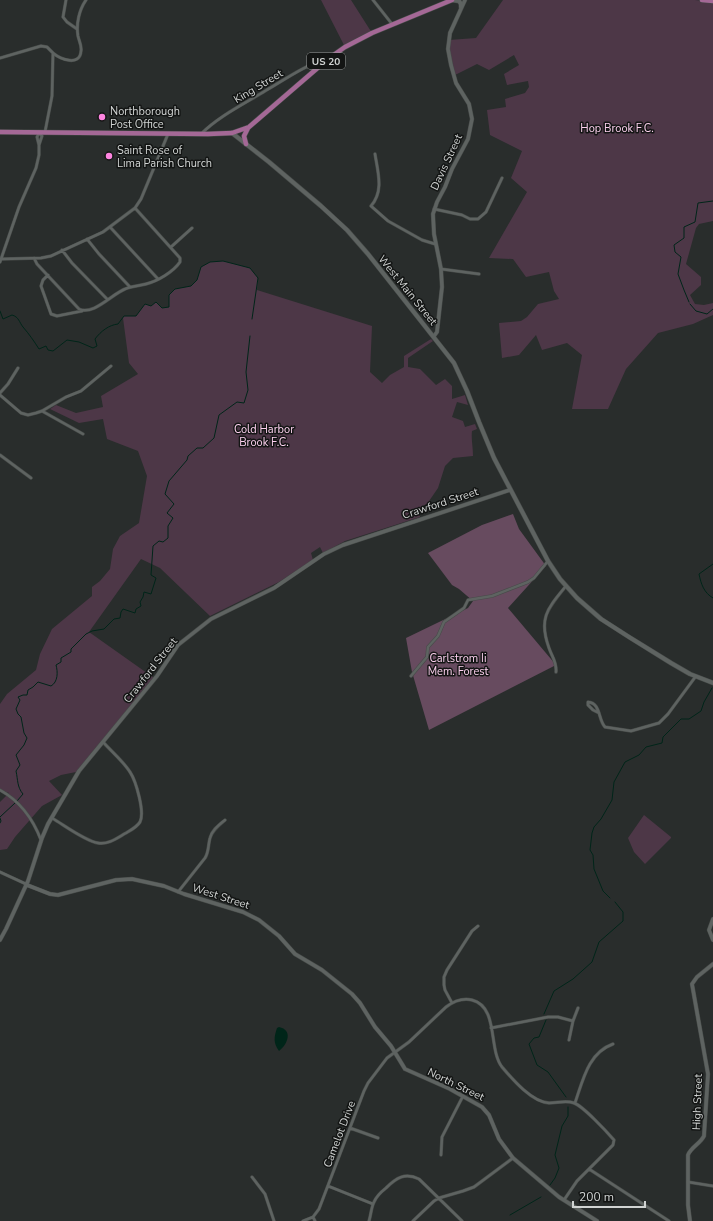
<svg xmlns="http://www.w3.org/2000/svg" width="713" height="1221" font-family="'Nunito Sans',sans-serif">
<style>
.green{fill:#4d3747}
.forest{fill:#674b5f}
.water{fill:#002519}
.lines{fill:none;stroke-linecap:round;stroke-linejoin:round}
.stream{stroke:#002519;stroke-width:1}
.minor-casing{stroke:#474b49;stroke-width:3.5}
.tertiary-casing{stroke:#474b49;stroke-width:4.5}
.secondary-casing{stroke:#474b49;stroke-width:5}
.primary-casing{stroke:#474b49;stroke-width:5.5}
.minor{stroke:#5e6361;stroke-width:2.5}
.tertiary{stroke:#5e6361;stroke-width:3.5}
.secondary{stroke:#5e6361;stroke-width:4}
.primary{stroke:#a46896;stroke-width:4.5}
.poi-dot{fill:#fe85e0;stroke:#131514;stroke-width:1.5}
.labels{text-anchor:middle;stroke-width:3;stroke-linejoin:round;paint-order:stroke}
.shield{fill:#131514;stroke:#989b9a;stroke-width:1}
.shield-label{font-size:10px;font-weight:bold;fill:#d1d4d3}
.street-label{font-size:11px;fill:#d1d4d3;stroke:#131514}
.poi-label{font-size:11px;fill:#d1d4d3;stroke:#131514;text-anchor:start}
.park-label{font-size:11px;fill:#fdd1ef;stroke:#131514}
</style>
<rect width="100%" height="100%" fill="#292d2c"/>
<path class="green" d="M321 0H351L372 33 345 47Z
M503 0H695L713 2V221L699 224 696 228 686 264 701 277V285L690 295 695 304 704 305 713 303V315L693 324 658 333 626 369 608 409H572L582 355 567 343 542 350 536 335 519 355 502 358 499 323 521 321 527 317 538 304 559 299 554 291 549 272 526 277 513 259 489 258 527 192 511 178 522 151 490 135 487 110 506 107 505 99 525 93 529 87 528 81 507 85 504 74 519 65 514 55 489 70 477 64 455 75 449 53V40L476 38Z
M223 261 250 268 258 278 257 290 372 326 370 372 382 383 390 375 404 367V356L431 339 433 341 408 358V367L420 369 436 385 445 379 452 386V399L465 395 468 405 457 402 452 417 463 421 465 427 475 424 477 429 472 431C471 439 473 447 473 456L453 458 445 466 438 488 427 504 422 506 419 512 420 517 345 541 323 553 320 547 311 553 313 560 279 582 210 616 160 568 141 559 89 632 154 678 84 762 76 772 61 775 49 781 62 795 42 806 15 837 7 849 0 850V802L9 793 0 790V704L7 694 36 670 40 654 52 629 92 596V587L100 581 110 569 113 549 120 536 139 523 147 476 138 451 107 439 103 419 79 423 50 409 56 405 76 413 103 407 101 396 138 374 129 363 123 318 124 316H136L145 304 151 306 156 302 162 308 169 307V295L175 289 191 286 197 280 201 267 210 262Z
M644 815 671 837V838L645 864 634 852 628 838Z"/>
<path class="forest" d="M513 514 519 529 546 566 508 608 556 665 429 730 412 672 406 638 468 608 473 601 459 589 452 585 428 553 482 525Z"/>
<path class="water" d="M279 1027C293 1030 288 1044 279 1051 273 1043 274 1037 277 1028Z"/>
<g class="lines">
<path class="stream" d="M689 302 684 290 678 274 681 257 675 252 674 245 684 238V227L695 222 698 203 713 201
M690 304 696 311 707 314 713 309
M0 311 3 319 12 315C19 317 19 322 23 327 29 334 34 341 39 349L46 346 48 350 53 351 67 340 79 342 93 348 97 346 95 339C101 331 109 325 118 324L124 316H136L145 304 151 306 156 302 162 308 169 307V295L175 289 191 286 197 280 201 267 210 262 223 261 250 268 258 278 252 319
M713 564 699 574C701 584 704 593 713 598
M17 801 23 794C17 787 18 780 16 771L20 765 16 755 24 745 27 738 24 733 21 717 18 714 16 709 20 700 18 697 23 695H27L28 690 33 687 38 682 51 686C58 682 58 672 56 665L61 662V658L71 652V649L86 634 92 631 104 629 114 619 120 618 121 612 123 609 135 613 136 609 141 606 140 602 143 597 144 592 151 594 156 578 151 575 153 546 159 541 163 542 168 538V526L173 518 167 513 174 504 165 494 169 481 187 460 188 456 197 448H203L214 438 219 415 237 402 244 403 248 390 246 372 250 336
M0 817 15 803
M0 818 1 821 0 823
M610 898 603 891 594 869 593 855 590 850 592 833 594 827 601 819 612 800 614 782 625 762 639 755 646 747 662 743 663 737 681 719H689L701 711 704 702 712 688
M544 1014 554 991 573 979 592 962 599 942 623 921V912L615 902
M546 1020 539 1037 534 1038 529 1044 537 1065 548 1072 566 1097
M550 1185 555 1178 559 1168 555 1155 562 1126 568 1116V1107
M510 1215 541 1197"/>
<defs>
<path id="minor" d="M66 0 63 17 67 22 77 29
M373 0 392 24
M53 53C60 59 80 67 81 51 82 46 79 41 78 36 76 24 79 10 86 0
M0 58 41 46 47 47 53 53 52 96 45 132
M201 134C219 116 244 104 265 91 281 82 308 63 325 60
M39 145 42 136 39 133
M375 154C378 173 384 191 371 206L388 221 422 240 435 244
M434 209 462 215 470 219H478L486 212 502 178
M110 227 158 279
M87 239 99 254 130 287
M171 247 192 228
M62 250 72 263 107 299
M34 258 37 264 79 309C93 316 112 294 125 289 132 286 139 286 146 284 158 281 173 272 180 262V258L135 208
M2 259 41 258 51 256 103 232 135 208 141 199 168 134
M0 262 19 207 36 168 39 155V145L37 137 39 133
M441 269 479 274
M48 275 43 280 41 286 51 314 57 316 82 311
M0 393 8 384 18 368
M0 395 21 413 28 415 36 413 42 411 66 397 81 391 111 366
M42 411 83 434
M0 455 31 478
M556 672C557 662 552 657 549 648 538 618 548 608 566 586
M411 676 427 657 428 647 438 636 444 622 464 608 468 600 492 596 528 582 534 578 548 561
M599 713 593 710 588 705V702C601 703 598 720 605 727L631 731 659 723 668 714 696 676
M0 790C20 801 33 819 41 840
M52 818C64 825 85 841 98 843 108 845 117 838 126 833 131 830 137 827 140 822 145 812 136 781 130 772 123 761 112 752 103 742
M0 872 26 884
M178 892 205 858C209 852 208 845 210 838 212 830 219 825 225 820
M452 1003 445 990 444 985V977L447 970 472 931 478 926
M491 1028 548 1017H558L573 1021
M569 1040 573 1021 578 1008
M575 1103C583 1080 588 1053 613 1044
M350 1128 378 1138
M441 1155 442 1137 463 1096
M589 1169 669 1221
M252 1177 265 1194 274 1221
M688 1182 713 1186
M328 1186 373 1204
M313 1217 315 1221
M303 1221 313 1217 319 1209 364 1091 368 1083 387 1058 409 1042 446 1007C454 1001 463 998 472 1000 499 1007 488 1049 502 1067 513 1080 532 1102 549 1103 558 1103 566 1100 574 1103 583 1106 607 1132 614 1140L613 1145 577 1181 564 1200
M369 1221C371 1215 371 1208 374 1202 376 1197 381 1192 386 1188 396 1178 405 1172 419 1179L462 1221
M413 1221 434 1201 439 1198 463 1191 474 1187 513 1158"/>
<path id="tertiary" d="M434 336 437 332 442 287 441 269 434 234 433 214 437 202 445 187 452 169 468 139 472 119 469 104 456 83 451 65 448 49 450 33 465 0
M27 885 50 894 58 895 116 880 132 879 164 886 184 894 243 912 259 920 279 936 295 954 322 970 352 994 360 1003 375 1027 391 1046 405 1069 450 1089 482 1107 489 1115 499 1139 513 1158 559 1197 597 1221
M713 919 709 930 713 940
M0 940 6 929 28 881 42 838 48 824 79 771 157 676 178 645 211 619 274 588 324 554 343 545 510 490
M690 1221 688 1205V1155C691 1147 700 1144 704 1136L708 1074 692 984 697 977 713 964"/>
<path id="secondary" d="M452 0 459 1 461 4V7
M232 133 269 162 321 206 347 230 368 254 454 363 467 391 479 422 494 458 548 561 560 579 577 598 601 619 629 637 671 663 690 674 713 683"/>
<path id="primary" d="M702 0 713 1
M0 132 208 134 232 133 249 127 328 59 345 47 372 33 452 0
M246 144 244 136 248 128"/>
</defs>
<use href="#minor" class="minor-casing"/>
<use href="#tertiary" class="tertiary-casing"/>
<use href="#secondary" class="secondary-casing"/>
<use href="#primary" class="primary-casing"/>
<use href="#minor" class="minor"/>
<use href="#tertiary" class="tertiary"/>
<use href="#secondary" class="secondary"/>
<use href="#primary" class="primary"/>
</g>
<g class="poi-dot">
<circle cx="102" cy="117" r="4"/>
<circle cx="109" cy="156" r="4"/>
</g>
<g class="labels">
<rect class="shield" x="307" y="53" width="38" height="16" rx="3"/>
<g class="shield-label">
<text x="326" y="65">US 20</text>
</g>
<g class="street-label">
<text transform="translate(258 86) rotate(-31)" y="4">King Street</text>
<text transform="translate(446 162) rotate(-65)" y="4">Davis Street</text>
<text transform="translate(408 290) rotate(51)" y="4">West Main Street</text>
<text transform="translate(440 503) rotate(-18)" y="4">Crawford Street</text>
<text transform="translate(150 670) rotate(-52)" y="4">Crawford Street</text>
<text transform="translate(221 896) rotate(18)" y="4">West Street</text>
<text transform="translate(456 1084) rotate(26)" y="4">North Street</text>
<text transform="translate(697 1102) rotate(-88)" y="4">High Street</text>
<text transform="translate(339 1134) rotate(-69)" y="4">Camelot Drive</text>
</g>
<g class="poi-label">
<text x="110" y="115">Northborough<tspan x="110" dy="13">Post Office</tspan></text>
<text x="117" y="154">Saint Rose of<tspan x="117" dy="13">Lima Parish Church</tspan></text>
</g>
<g class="park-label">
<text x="617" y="132">Hop Brook F.C.</text>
<text x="264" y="433">Cold Harbor<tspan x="264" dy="13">Brook F.C.</tspan></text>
<text x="458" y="662">Carlstrom Ii<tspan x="458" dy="13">Mem. Forest</tspan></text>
</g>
</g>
<path d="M573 1201v6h72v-6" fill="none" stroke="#d1d4d3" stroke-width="2"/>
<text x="579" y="1201" font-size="12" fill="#d1d4d3" stroke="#131514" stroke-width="3" paint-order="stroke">200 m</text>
</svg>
